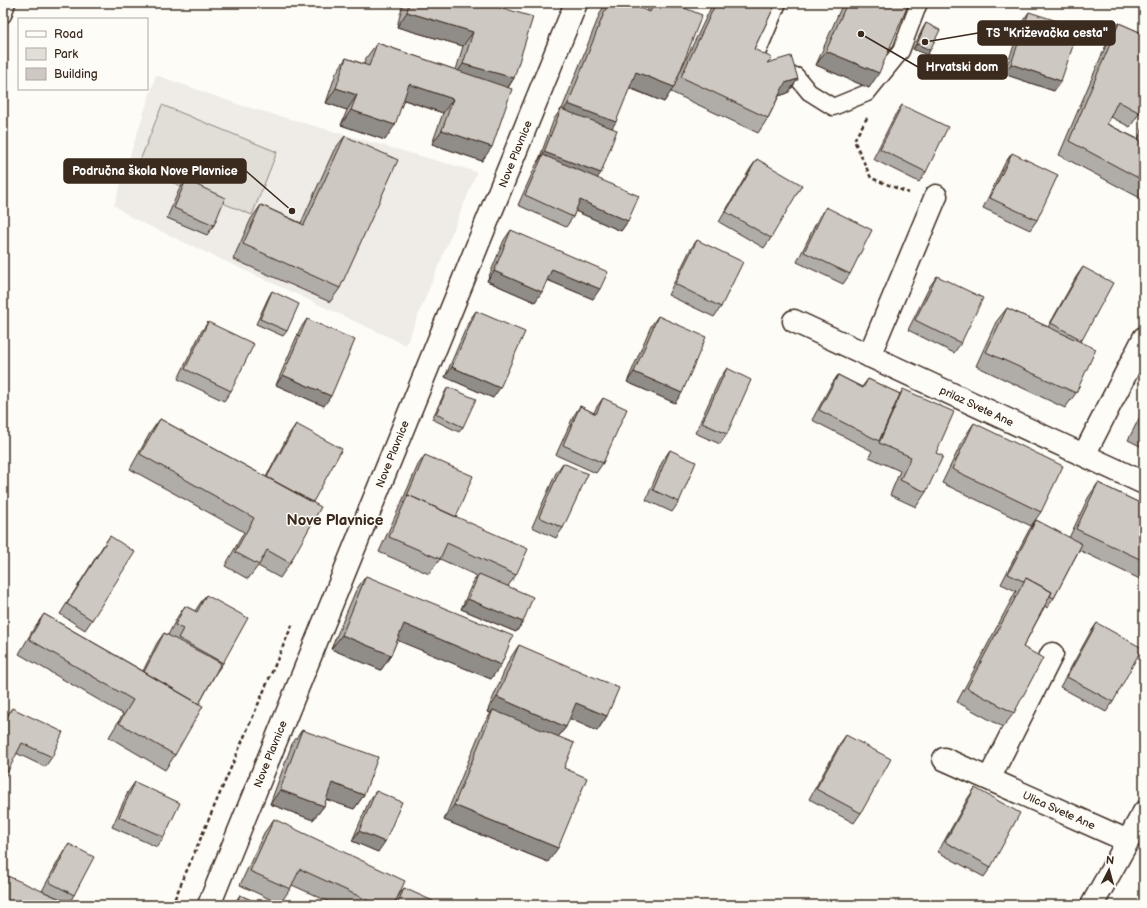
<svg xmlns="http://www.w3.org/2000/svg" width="1147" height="908" font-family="'Balsamiq Sans',sans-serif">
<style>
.built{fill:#efece7}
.green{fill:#e1ded7;stroke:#8e847a}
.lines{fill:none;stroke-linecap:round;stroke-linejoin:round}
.service-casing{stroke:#3b2a1e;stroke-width:19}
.minor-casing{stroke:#3b2a1e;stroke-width:25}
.tertiary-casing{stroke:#3b2a1e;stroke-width:25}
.path{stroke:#3b2a1e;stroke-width:2.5;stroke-dasharray:4 3;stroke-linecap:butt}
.service{stroke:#fdfcf7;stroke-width:16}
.minor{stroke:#fdfcf7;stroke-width:22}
.tertiary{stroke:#fdfcf7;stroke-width:22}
.wall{fill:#b0aca7;stroke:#3b2a1e}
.shaded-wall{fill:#908c88;stroke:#3b2a1e}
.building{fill:#cdc8c2;stroke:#3b2a1e}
.labels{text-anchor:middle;stroke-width:3;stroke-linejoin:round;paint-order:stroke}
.street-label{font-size:11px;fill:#3b2a1e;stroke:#fdfcf7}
.district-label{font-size:15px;font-weight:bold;fill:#3b2a1e;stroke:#fdfcf7}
.leader{fill:none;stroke:#3b2a1e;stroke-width:1.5}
.callout-dot{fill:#3b2a1e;stroke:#fdfcf7;stroke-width:1.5}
.callout{fill:#3b2a1e;stroke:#3b2a1e;stroke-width:1.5}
.callout-label{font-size:12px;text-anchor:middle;font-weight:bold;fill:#fff}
</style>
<rect width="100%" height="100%" fill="#fdfcf7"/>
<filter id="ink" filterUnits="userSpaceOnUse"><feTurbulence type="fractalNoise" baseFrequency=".025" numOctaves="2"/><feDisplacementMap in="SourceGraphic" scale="8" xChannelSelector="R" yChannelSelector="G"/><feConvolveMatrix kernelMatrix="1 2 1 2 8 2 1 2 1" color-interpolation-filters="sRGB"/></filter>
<g filter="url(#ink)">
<path class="built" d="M156 75 240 105 477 172 406 345 132 218 114 205Z"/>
<path class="green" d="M162 105 277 152 252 215 137 168Z"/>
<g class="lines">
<defs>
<path id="service" d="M3 15 7 3
M755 58 778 3
M796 76 809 92 833 107 867 93 901 51 919 3"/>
<path id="minor" d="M794 321 1144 483
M869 356 936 196
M1084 455 1144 338
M944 759 1128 841
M989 779 1052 654
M1092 905 1144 812"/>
<path id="tertiary" d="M209 905 576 3"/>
</defs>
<use href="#service" class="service-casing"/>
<use href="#minor" class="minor-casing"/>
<use href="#tertiary" class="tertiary-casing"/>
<path class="path" d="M867 118 854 140 871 178 909 193
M172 905 293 623"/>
<use href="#service" class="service"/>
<use href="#minor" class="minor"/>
<use href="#tertiary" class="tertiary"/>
</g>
<path class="wall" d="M403 3H485L514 78 508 88 482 161 432 144 443 113 404 100 385 140 341 125 347 110 326 103 336 73 346 58 364 64 366 58 377 43 456 70 463 46 397 27Z
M606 3 647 11 652 3H672L677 78 713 3H776L754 49 768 63 798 79 788 93 779 96 768 118 758 133 671 92V91L664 102 629 88 612 128 597 178 628 221 621 231 575 211 573 217 566 227 518 205 536 165 538 162 554 119 561 109H562L601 11Z
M843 3H909L869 88 816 65Z
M1029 12 1054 91 1004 74 1022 22Z
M926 23 930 50 927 55 913 49 923 28Z
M1119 23 1144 34V114L1140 112 1130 127 1111 117 1107 124 1138 139 1144 126V196L1142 199 1059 155 1109 38Z
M902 105 926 172 919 182 873 159 895 115Z
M345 136 340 288 330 302 233 259 251 219 261 205 301 223 334 150Z
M1012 153 1037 220 1030 230 983 208 1005 163Z
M757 159 771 238 764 248 719 222 750 169Z
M186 180 214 225 207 235 167 218 179 190Z
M826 207 850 274 843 284 797 262 819 217Z
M511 230 593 299 547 280 535 302 487 281 504 240Z
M697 240 721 307 714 317 668 295 690 250Z
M1083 267 1082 340 1080 342 1076 393 1065 408 976 366 996 322 1007 308 1048 327 1076 277Z
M937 276 961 343 954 353 908 330 930 286Z
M272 291 287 331 283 336 256 324 269 296Z
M476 311 493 398 445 377 469 321Z
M658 316 675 403 627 382 651 326Z
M307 319 324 406 276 385 300 329Z
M208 322 231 391 224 401 178 379 201 332Z
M727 368V434L720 444 695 433 720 378Z
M838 375 862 387 868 379 900 394 903 389 936 453 926 492 916 507 890 495 900 471 869 457 872 451 812 420 831 385Z
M448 387 463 427 459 432 432 419 445 392Z
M603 398V463L596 473 556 455 573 417 580 406 594 413 596 408Z
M1144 409V448L1128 440Z
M160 419 266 477 289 434 296 424 313 503 290 563 280 578 258 566 248 579 225 566 244 532 130 469 150 433Z
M974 423 1041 512 1031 526 942 483 964 438Z
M670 450 679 502 672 512 646 500 663 460Z
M425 455 456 517 516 575 508 586 523 622 516 632 461 609 472 584 477 576 440 559 429 574 379 552 398 510 400 506 418 465Z
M563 463V528L556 538 532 527 556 473Z
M1098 483 1144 505V581L1079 550 1054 598 1047 608 1045 606 1023 647 1014 713 1003 727 957 702 1016 591 1001 584 1029 530 1036 520 1069 538 1088 498Z
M110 536 92 620 85 630 60 614 103 546Z
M366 576 491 679 397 640 391 655 381 670 331 649 356 590Z
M206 595 223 663 216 673 199 704 175 755 165 770 109 737 123 714 19 654 34 628 44 614 143 671 157 643 164 633 168 635 178 616 185 606 195 611 199 605Z
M1097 623 1113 702 1106 712 1060 687 1090 633Z
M519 645 607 716 597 731 569 718 566 727 558 737 564 768 548 862 444 820 483 725 491 713 487 712 509 660Z
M12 708 52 757 45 767 16 753 3 781V721Z
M302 730 364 795 354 809 326 799 324 806 313 820 270 804 292 744Z
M846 735 861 813 854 823 809 799 839 745Z
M135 782 164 837 157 847 112 827 128 792Z
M975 788 991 867 984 877 938 852 968 798Z
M376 791 378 852 352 841 369 801Z
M274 819 394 905H336L292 885 290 889 280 904 240 885 264 833Z
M69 844 74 895 69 903 42 891 62 854Z
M404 888 431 905H394L397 898Z
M240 895 262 905H233Z"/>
<path class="shaded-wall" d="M407 12 473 32 463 46 397 27Z
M917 44 930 50 927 55 913 49Z
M826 51 879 73 869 88 816 65Z
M463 64 514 78 504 93 453 78Z
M1011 64 1061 81 1054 91 1004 74Z
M636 72 674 87 664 102 626 86Z
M798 79 788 93 775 97 785 83Z
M409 84 453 99 443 113 399 98Z
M336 88 357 95 347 110 326 103Z
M568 104 616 122 606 137 558 118Z
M351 110 395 125 385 140 341 125Z
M442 130 492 147 482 161 432 144Z
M544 152 601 173 594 183 543 155 537 162Z
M580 200 628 221 621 231 573 210Z
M552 269 600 289 593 299 545 279Z
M494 271 542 292 535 302 487 281Z
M452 367 500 388 493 398 445 377Z
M634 372 682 393 675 403 627 382Z
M283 375 331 396 324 406 276 385Z
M468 599 523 622 516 632 461 609Z
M404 624 501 665 491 679 394 639Z
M342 635 391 655 381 670 331 649Z
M497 697 566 727 555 741 493 710 491 713 487 712Z
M576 703 607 716 597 731 566 717Z
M332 783 364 795 354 809 322 798Z
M280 790 324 806 313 820 270 804Z
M454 805 558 848 548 862 444 820Z
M359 831 385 842 378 852 352 841Z"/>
<path class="building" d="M409 3H485L533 17 514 78 463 64 473 32 407 12Z
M608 3H627L650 12 654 3H672L702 15 674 87 636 72 616 122 568 104Z
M716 3H776L754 49 772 58 767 63 791 56 798 79 785 83 768 118 681 77Z
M847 3H909L879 73 826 51Z
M1029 12 1079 28 1061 81 1011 64Z
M926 23 940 30 930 50 917 44Z
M1119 23 1144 34V105L1140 113 1118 101 1107 124 1141 141 1144 133V181L1069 141Z
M377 43 512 89 492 147 442 130 453 99 409 84 395 125 351 110 357 95 336 88 346 58 369 66Z
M902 105 948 127 926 172 880 149Z
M561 109 617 130 601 173 544 152Z
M345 136 398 160 340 288 243 244 261 205 304 225Z
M1012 153 1058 175 1037 220 990 198Z
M543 155 639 196 628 221 580 200 573 217 525 195Z
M757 159 802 185 771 238 726 212Z
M186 180 225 198 214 225 174 208Z
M826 207 872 230 850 274 804 252Z
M511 230 608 272 600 289 552 269 542 292 494 271Z
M697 240 743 262 721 307 675 284Z
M1083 267 1113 283 1082 340 1051 323Z
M937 276 983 298 961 343 915 320Z
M272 291 299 304 287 331 260 319Z
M1007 308 1096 349 1076 393 986 352Z
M476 311 525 332 500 388 452 367Z
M658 316 706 337 682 393 634 372Z
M307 319 355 340 331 396 283 375Z
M208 322 254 344 231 391 185 369Z
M727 368 751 380 727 434 702 423Z
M838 375 863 388 868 379 900 394 879 441 819 410Z
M448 387 476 399 463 427 436 414Z
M903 389 954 412 936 453 943 456 926 492 900 480 911 457 879 443Z
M603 398 627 409 603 463 563 445 580 406 596 414Z
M1144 415V429L1139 426Z
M160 419 321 507 290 563 267 550 259 565 235 552 254 518 140 454Z
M974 423 1063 466 1041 512 952 469Z
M296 424 342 449 313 502 267 477Z
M670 450 696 462 679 502 653 490Z
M425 455 473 476 456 517 408 495V496H407Z
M563 463 588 474 563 528 539 517Z
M1098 483 1144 505V561L1076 529Z
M408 495 528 549 516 575 447 543 440 559 389 537Z
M1036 520 1082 544 1054 598 1050 596 1052 592 1026 578 1023 581 1008 574Z
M110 536 135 552 92 620 67 604Z
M479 574 533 597 523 622 468 599Z
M366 576 513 636 501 665 404 624 391 655 342 635Z
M1026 578 1052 592 1023 647 1043 658 1014 713 967 688Z
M206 595 248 618 223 663 178 638 183 629 175 625 185 606 197 612Z
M44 614 203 706 175 755 119 723 133 700 29 639Z
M1097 623 1142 648 1113 702 1067 677Z
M164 633 221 663 199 704 144 672Z
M519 645 619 688 607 716 576 703 566 727 497 697Z
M12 708 63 732 52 757 22 743 3 781V725Z
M493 710 574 743 564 768 587 778 558 848 454 805Z
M302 730 378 757 364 795 332 783 324 806 280 790Z
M846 735 891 759 861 813 816 789Z
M135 782 180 803 164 837 119 817Z
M975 788 1020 813 991 867 945 842Z
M376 791 402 802 385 842 359 831Z
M274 819 405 881 394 905H378L300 869 290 889 250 871Z
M69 844 94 857 74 895 49 882Z
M3 874 74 905H3Z
M404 888 433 901 431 905H397Z
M240 895 262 905H236Z"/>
</g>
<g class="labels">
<g class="street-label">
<text transform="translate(515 154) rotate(-68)" y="4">Nove Plavnice</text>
<text transform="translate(977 406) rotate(25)" y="4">prilaz Svete Ane</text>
<text transform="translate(392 454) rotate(-68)" y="4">Nove Plavnice</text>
<text transform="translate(270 754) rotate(-68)" y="4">Nove Plavnice</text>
<text transform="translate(1059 810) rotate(24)" y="4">Ulica Svete Ane</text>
</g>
<g class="district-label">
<text x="335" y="525">Nove Plavnice</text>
</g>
</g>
<path class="leader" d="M925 42L978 33M861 34L918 67M292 211L246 171"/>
<g class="callout-dot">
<circle cx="925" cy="42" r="4"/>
<circle cx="861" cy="34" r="4"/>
<circle cx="292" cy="211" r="4"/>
</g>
<g class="callout">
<rect x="978" y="21" width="137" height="24" rx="4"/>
<rect x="918" y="55" width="89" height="24" rx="4"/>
<rect x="64" y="159" width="182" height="24" rx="4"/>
</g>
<g class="callout-label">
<text x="1047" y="37">TS "Križevačka cesta"</text>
<text x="962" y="71">Hrvatski dom</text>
<text x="155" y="175">Područna škola Nove Plavnice</text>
</g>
<rect width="1147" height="908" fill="none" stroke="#fdfcf7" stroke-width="16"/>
<rect x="8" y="8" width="1131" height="892" fill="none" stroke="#3b2a1e" stroke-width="1.5" filter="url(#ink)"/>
<rect x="18" y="18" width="130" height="72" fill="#fdfcf7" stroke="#afa8a0"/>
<rect x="26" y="31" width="20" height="6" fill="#fdfcf7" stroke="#afa8a0"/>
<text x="54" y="38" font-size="12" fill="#3b2a1e">Road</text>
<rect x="26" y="48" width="20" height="12" fill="#e1ded7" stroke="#afa8a0"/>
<text x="54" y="58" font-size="12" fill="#3b2a1e">Park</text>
<rect x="26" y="68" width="20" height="12" fill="#cdc8c2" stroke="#afa8a0"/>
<text x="54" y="78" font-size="12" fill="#3b2a1e">Building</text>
<g transform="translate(1109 870) rotate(6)" stroke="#fdfcf7" stroke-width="3" paint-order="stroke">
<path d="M0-3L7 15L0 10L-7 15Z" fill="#3b2a1e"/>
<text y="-6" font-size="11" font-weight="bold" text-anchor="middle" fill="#3b2a1e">N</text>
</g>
</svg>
